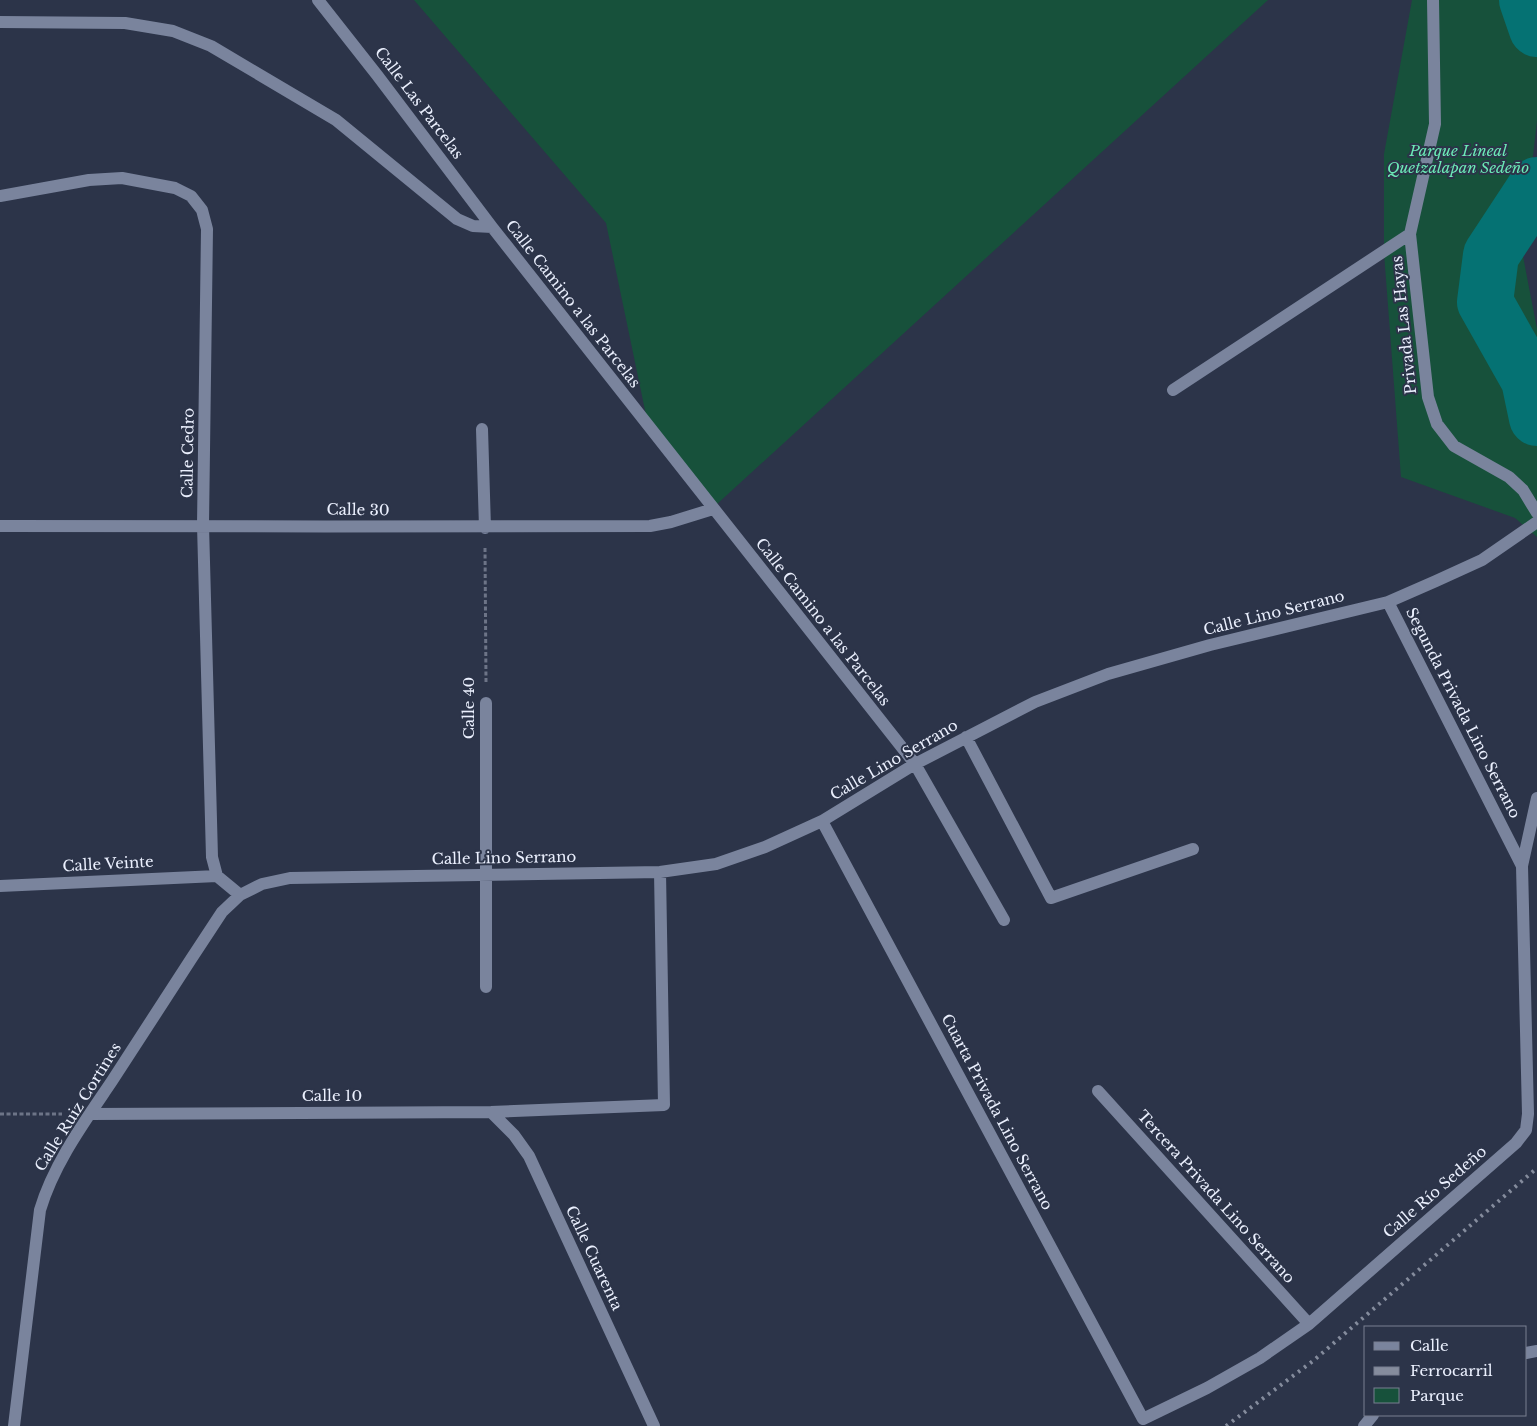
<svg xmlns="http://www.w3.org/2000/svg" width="1537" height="1426" font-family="'Libre Baskerville',serif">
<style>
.green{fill:#17513b}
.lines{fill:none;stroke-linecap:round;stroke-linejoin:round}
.river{stroke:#057273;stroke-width:56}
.path{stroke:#6d7487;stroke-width:3;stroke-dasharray:4 2.5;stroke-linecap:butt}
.street{stroke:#7a849d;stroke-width:12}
.rail{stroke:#858c9d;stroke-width:4;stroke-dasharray:2.5 5;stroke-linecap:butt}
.labels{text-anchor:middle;stroke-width:4;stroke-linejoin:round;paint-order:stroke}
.street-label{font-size:15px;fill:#eaeffd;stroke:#2c3449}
.park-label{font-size:15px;font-style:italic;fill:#6ceab7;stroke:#2c3449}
</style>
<rect width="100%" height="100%" fill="#2c3449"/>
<path class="green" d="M414 0H1268L716 505 646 415 606 223Z
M1412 0H1537V121L1522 251 1537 329V537L1515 518 1401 477 1384 253V154Z"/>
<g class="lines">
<path class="river" d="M1527 0 1537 29
M1537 185 1491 255 1485 302 1529 380 1537 418"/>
<path class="path" d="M485 548 486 682
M0 1114H62"/>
<path class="street" d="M318 0 377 75 492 227 915 764 1004 920
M1433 0 1435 124 1410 234 1428 397 1437 424 1454 446 1509 477 1523 490 1537 513
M0 22 125 23 173 31 211 46 336 120 457 219 473 226 492 227
M0 196 89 180 122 178 175 188 191 196 202 210 207 229 203 525 212 857 217 876 240 895
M1173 390 1410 234
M482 429 485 528
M0 526C217 525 433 528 650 526L671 522 713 509
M1388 602 1522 866
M966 737 1051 898 1193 849
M822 821 1143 1419 1207 1388 1260 1358 1309 1324 1516 1143 1526 1130 1528 1114 1522 866 1537 798
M0 886 217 876
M486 987V703
M1098 1091 1309 1324
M491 1112 514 1135 529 1156 654 1426
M90 1114 491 1112 664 1105 660 872
M1526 1353 1537 1351
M14 1426 40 1210C54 1163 85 1121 112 1081 149 1024 185 968 222 912L240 895 262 884 290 878 660 872 716 864 765 847 822 821 915 764 1035 702 1108 674 1210 645 1388 602 1436 581 1482 560 1537 522
M1364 1426 1373 1415"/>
<path class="rail" d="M1226 1426 1313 1361 1537 1168"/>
</g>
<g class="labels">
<g class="street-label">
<text transform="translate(419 103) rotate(53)" y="5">Calle Las Parcelas</text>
<text transform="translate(573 304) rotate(52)" y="5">Calle Camino a las Parcelas</text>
<text transform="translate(1404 325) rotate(-96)" y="5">Privada Las Hayas</text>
<text transform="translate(188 453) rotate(-89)" y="5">Calle Cedro</text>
<text transform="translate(358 510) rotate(1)" y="5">Calle 30</text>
<text transform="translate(1274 613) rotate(-14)" y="5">Calle Lino Serrano</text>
<text transform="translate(823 622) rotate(52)" y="5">Calle Camino a las Parcelas</text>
<text transform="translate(469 708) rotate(-90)" y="5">Calle 40</text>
<text transform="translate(1463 713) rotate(63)" y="5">Segunda Privada Lino Serrano</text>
<text transform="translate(894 760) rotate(-30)" y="5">Calle Lino Serrano</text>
<text transform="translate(504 858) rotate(-1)" y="5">Calle Lino Serrano</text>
<text transform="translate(108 864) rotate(-3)" y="5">Calle Veinte</text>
<text x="332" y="1101">Calle 10</text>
<text transform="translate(78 1107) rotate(-58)" y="5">Calle Ruiz Cortines</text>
<text transform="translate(997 1112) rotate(62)" y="5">Cuarta Privada Lino Serrano</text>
<text transform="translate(1435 1192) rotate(-41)" y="5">Calle Río Sedeño</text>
<text transform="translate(1216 1197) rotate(48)" y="5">Tercera Privada Lino Serrano</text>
<text transform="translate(594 1258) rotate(65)" y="5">Calle Cuarenta</text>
</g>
<g class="park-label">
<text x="1458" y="156">Parque Lineal<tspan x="1458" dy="17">Quetzalapan Sedeño</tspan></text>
</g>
</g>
<rect x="1364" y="1326" width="162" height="90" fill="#2c3449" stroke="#787f91"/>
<rect x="1374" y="1342" width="25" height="8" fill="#7a849d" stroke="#787f91"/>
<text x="1410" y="1351" font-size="15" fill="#eaeffd">Calle</text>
<rect x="1374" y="1367" width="25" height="8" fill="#858c9d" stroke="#787f91"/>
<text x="1410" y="1376" font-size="15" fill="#eaeffd">Ferrocarril</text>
<rect x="1374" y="1388" width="25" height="15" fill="#17513b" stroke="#787f91"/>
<text x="1410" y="1401" font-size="15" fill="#eaeffd">Parque</text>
</svg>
